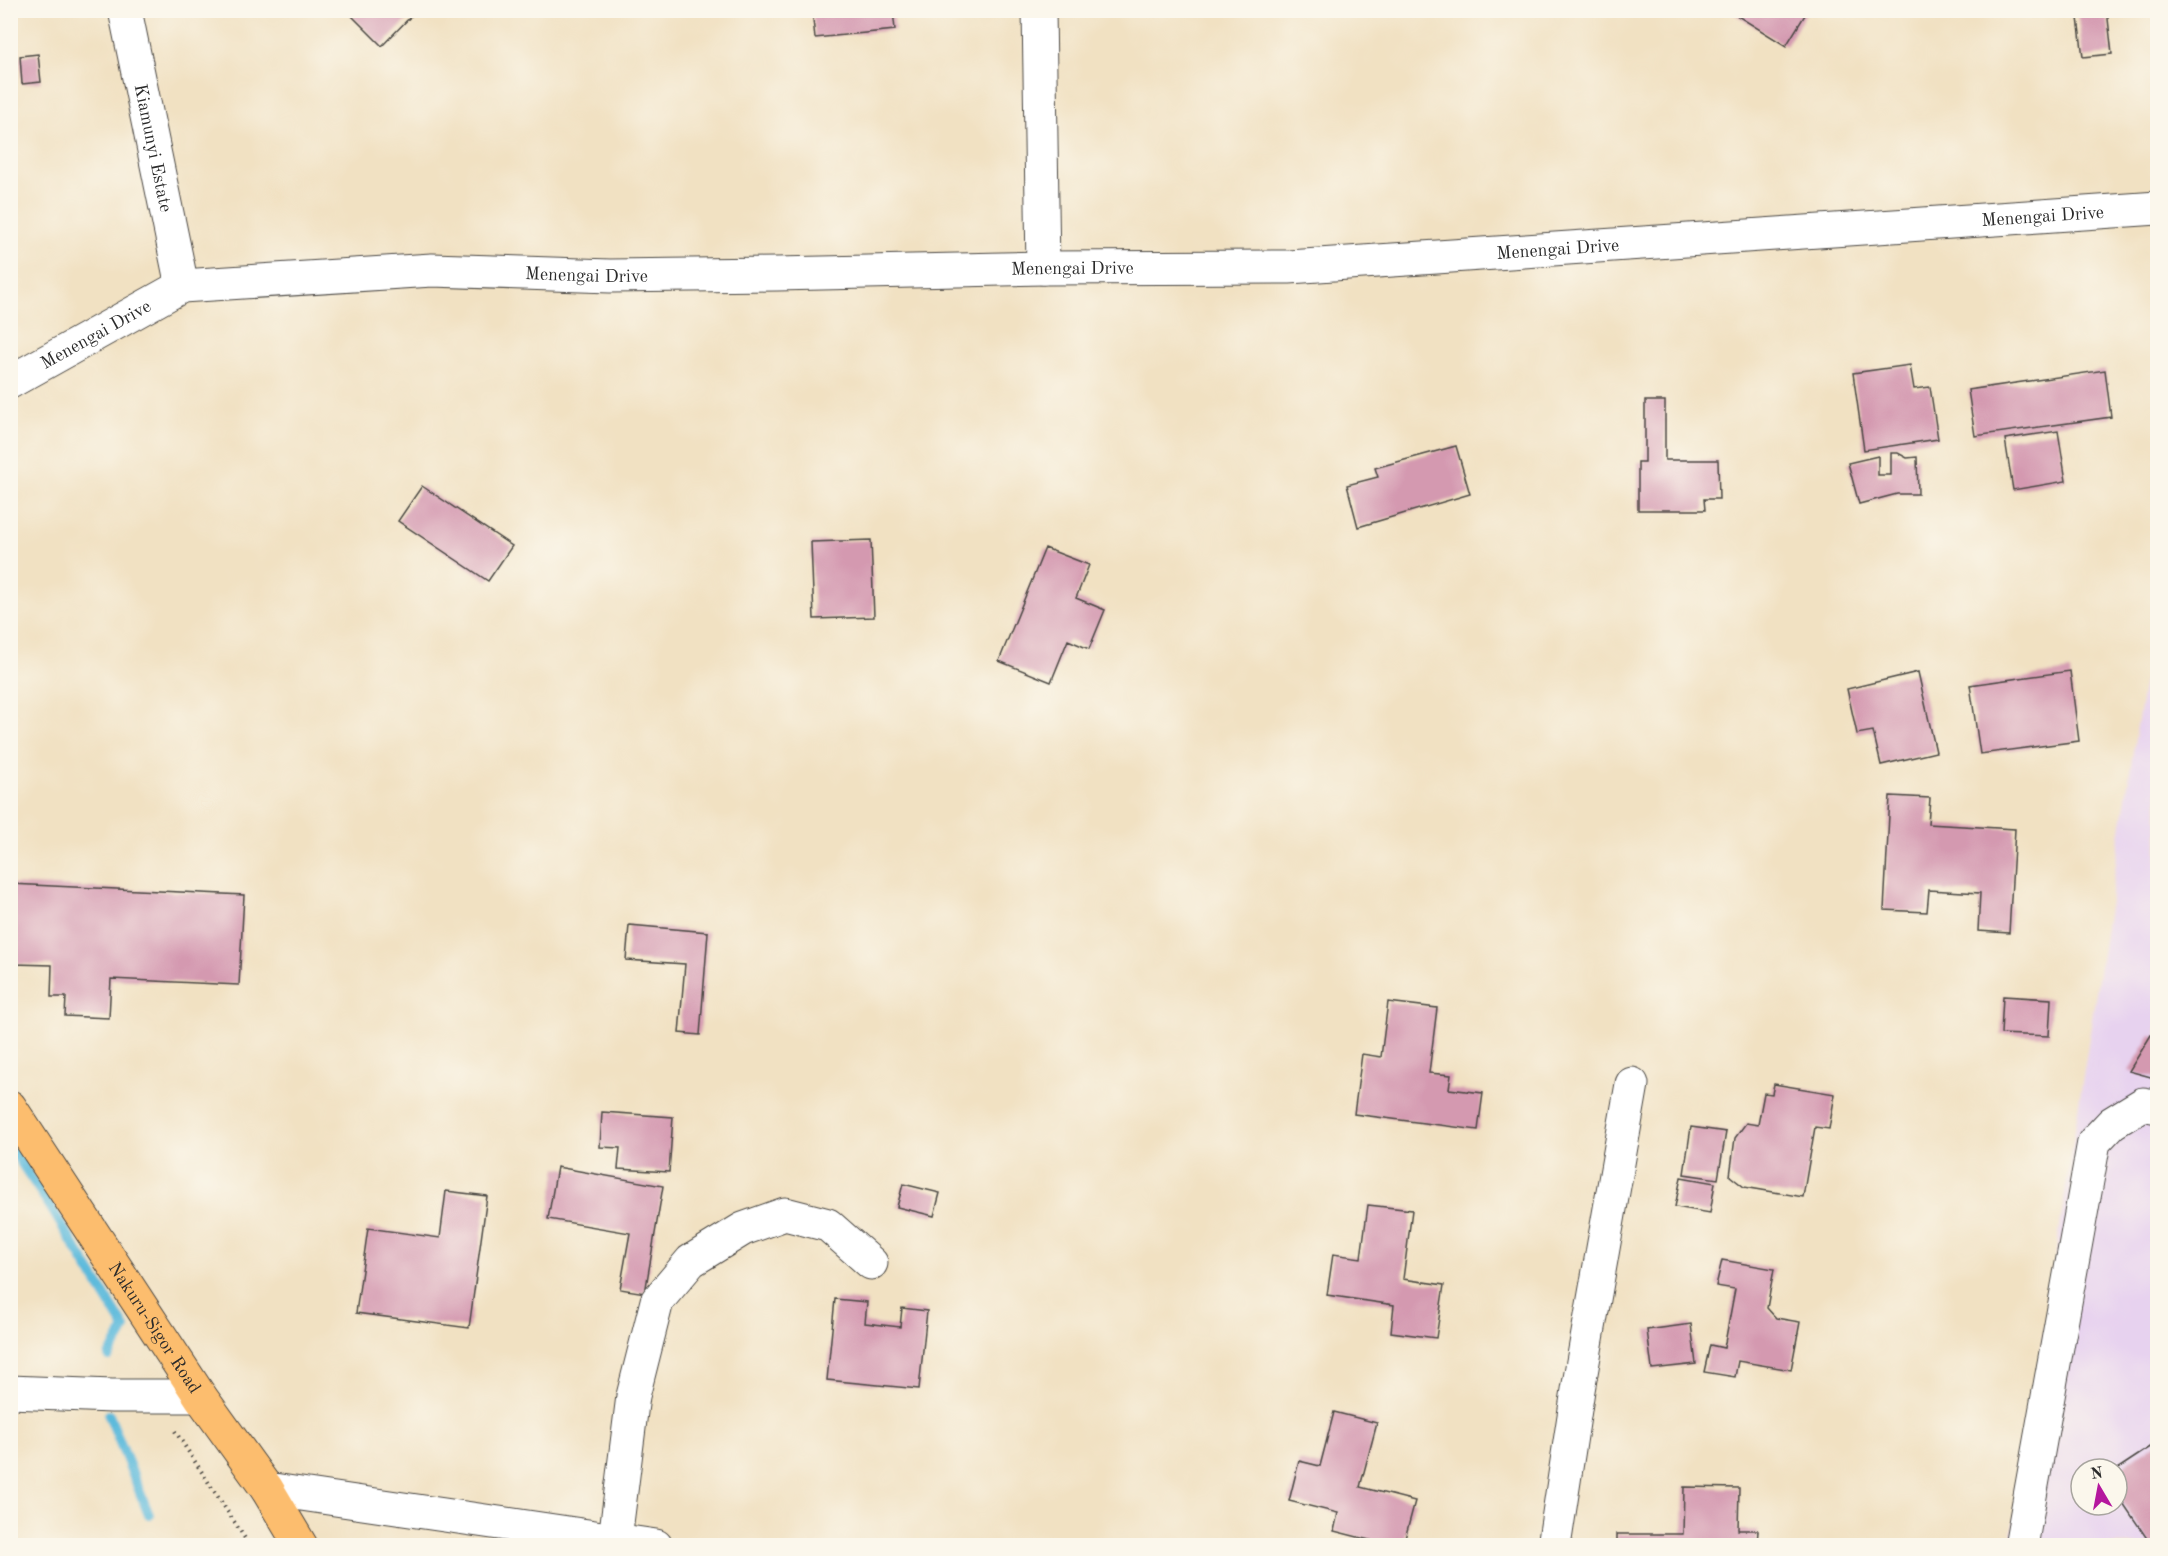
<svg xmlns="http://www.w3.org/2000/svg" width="2168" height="1556" font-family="'Old Standard TT',serif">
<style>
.built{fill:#e7d2ef;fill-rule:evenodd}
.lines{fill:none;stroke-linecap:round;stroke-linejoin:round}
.stream{stroke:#5cbadb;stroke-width:10}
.building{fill:#d499b0}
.minor-casing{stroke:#494642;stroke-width:35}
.major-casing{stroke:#494642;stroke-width:35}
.path{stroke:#494642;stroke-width:4;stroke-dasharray:1.5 4.5;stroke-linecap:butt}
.minor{stroke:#fff;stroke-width:33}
.major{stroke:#fcbd6e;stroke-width:33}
.labels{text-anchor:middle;stroke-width:5;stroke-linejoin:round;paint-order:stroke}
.street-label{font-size:18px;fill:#2b2b2b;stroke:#fbf7ec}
</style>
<rect width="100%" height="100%" fill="#fbf7ec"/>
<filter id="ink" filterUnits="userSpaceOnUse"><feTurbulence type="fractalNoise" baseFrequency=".0167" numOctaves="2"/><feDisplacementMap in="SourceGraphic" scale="12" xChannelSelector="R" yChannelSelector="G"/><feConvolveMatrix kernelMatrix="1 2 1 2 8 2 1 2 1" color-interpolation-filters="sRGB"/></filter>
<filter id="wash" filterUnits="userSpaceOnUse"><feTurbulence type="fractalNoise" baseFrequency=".008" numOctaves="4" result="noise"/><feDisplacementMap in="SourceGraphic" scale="24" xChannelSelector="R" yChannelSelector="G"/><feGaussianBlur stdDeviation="1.35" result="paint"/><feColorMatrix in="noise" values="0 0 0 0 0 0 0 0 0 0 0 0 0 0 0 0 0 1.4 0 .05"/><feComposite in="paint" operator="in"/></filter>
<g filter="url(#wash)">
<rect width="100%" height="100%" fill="#f1e1c2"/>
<path class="built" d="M2157 596V1545H2011ZM2081 1469H2117V1505H2081Z"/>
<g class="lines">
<path class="stream" d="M10 1146 48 1203 125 1328 109 1356
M109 1415 149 1515"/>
</g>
<g id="blocks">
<path class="building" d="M346 10H417L382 46Z
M812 10H893L895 30 815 38Z
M1728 10H1808L1786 46Z
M2077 10H2107L2112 54 2083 57Z
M38 54 41 82 22 84 20 56Z
M1910 365 1914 389 1930 387 1938 439 1864 450 1853 373Z
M2105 370 2111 417 1975 436 1968 390Z
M1645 401H1665V460H1718L1719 499H1704L1705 510H1638V462H1645Z
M2058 431 2066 481 2013 490 2005 439Z
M1456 446 1470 494 1358 527 1347 485 1378 477 1375 468Z
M1891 453H1898L1907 458 1917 457 1918 494H1897L1859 504 1848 463 1878 456V475H1891Z
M422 486 512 546 488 581 398 521Z
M871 540 874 617 814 619 811 542Z
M1045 548 1089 565 1076 598 1105 610 1089 649 1068 640 1051 682 999 661Z
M2070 671 2079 741 1980 754 1970 685Z
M1918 672 1936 752 1881 765 1873 731 1857 734 1847 689Z
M1890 796 1930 798 1928 824 2015 829 2009 933 1978 931 1980 893 1929 890 1927 912 1884 910Z
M10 884 244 895 239 985 111 979 109 1018 65 1016 66 997H51L52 965 13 964 15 932H10Z
M629 925 708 932 700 1035 679 1033 685 964 626 960Z
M2003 996 2051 999 2049 1036 2001 1034Z
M1388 1002 1437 1008 1429 1073 1451 1075 1449 1089 1483 1093 1478 1130 1354 1114 1362 1054 1381 1057Z
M2151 1035 2158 1037V1079L2129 1071Z
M1774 1084 1835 1094 1829 1129 1815 1127 1803 1197 1744 1187 1730 1176 1735 1138 1746 1123 1758 1125 1764 1093 1772 1094Z
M602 1112 673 1117 669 1172 618 1169 620 1148 600 1147Z
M1691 1127 1726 1132 1718 1179 1684 1174Z
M557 1167 663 1186 645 1293 620 1289 630 1233 548 1219Z
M1681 1177 1715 1183 1710 1213 1675 1207Z
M903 1184 940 1193 934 1216 897 1207Z
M446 1191 487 1196 469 1328 356 1313 368 1228 440 1238Z
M1368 1205 1412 1210 1403 1279 1444 1285 1436 1338 1391 1332 1394 1305 1327 1295 1333 1254 1361 1258Z
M1722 1260 1774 1269 1767 1308 1776 1318 1800 1322 1791 1370 1738 1361 1735 1377 1704 1372 1710 1345 1724 1348 1735 1289 1716 1286Z
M835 1299 867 1302 865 1323 900 1327 902 1308 927 1311 919 1389 827 1380Z
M1691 1324 1696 1364 1652 1369 1647 1330Z
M1334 1412 1377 1423 1360 1487 1415 1501 1403 1546H1393L1334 1531 1338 1513 1289 1501 1299 1461 1320 1466Z
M2158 1442V1546H2152L2117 1494V1469Z
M1684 1487 1739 1488 1738 1530H1758L1757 1546H1617V1534H1683Z"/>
</g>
</g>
<g filter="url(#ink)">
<use href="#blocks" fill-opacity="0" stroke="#494642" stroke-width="1.5"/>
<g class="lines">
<defs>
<g id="minor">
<path id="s1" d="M125 10 182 286"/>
<path d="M1039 10 1043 268"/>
<path id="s2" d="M10 382 182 286 432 270 610 276 777 274 1043 268 1289 267 2158 208"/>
<path d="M10 1392 112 1396H200"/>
<path d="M267 1489 656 1546"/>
<path d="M615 1539 633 1396 657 1301 691 1261 743 1229 785 1214 828 1225 871 1263"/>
<path d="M1554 1546 1578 1390 1632 1084"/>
<path d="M2021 1546 2094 1142 2112 1123 2143 1104 2158 1107"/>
</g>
<g id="major">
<path id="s3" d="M10 1107 200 1396 267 1489 301 1546"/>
</g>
</defs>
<use href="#minor" class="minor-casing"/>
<use href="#major" class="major-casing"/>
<path class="path" d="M175 1431 250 1546"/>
<use href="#minor" class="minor"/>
<use href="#major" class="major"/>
</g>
</g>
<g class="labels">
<g class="street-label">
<text dy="6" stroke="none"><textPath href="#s1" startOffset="141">Kiamunyi Estate</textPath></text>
<text dy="6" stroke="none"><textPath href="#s2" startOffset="2060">Menengai Drive</textPath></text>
<text dy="6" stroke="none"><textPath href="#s2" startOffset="1574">Menengai Drive</textPath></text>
<text dy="6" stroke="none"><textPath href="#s2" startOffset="1088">Menengai Drive</textPath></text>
<text dy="6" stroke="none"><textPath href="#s2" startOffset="602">Menengai Drive</textPath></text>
<text dy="6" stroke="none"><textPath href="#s2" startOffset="98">Menengai Drive</textPath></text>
<text dy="6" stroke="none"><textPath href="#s3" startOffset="264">Nakuru-Sigor Road</textPath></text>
</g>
</g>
<rect width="2168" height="1556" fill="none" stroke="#fbf7ec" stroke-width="36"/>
<g transform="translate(2099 1487) rotate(350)"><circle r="28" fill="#fbf7ec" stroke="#a8a59f" stroke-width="1.5"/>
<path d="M0-4.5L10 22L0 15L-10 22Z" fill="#b5179e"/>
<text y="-9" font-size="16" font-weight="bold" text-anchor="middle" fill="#2b2b2b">N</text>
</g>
</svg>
